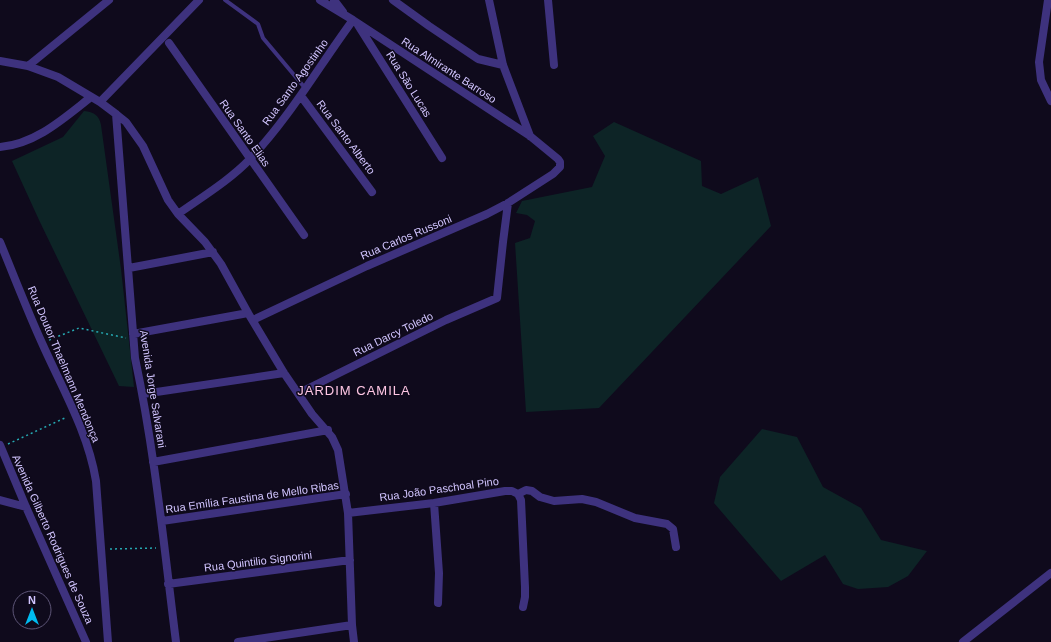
<svg xmlns="http://www.w3.org/2000/svg" width="1051" height="642" font-family="Helvetica,sans-serif">
<style>
.green{fill:#0d2426}
.lines{fill:none;stroke-linecap:round;stroke-linejoin:round}
.path{stroke:#26a9b2;stroke-width:1.5;stroke-dasharray:2 3;stroke-linecap:butt}
.lane{stroke:#3e327e;stroke-width:4}
.street{stroke:#3e327e;stroke-width:8}
.labels{text-anchor:middle;stroke-width:3;stroke-linejoin:round;paint-order:stroke}
.street-label{font-size:11px;fill:#d2c5ff;stroke:#0f0a1c}
.quarter-label{font-size:13px;letter-spacing:1px;fill:#ffc7e4;stroke:#0f0a1c}
</style>
<rect width="100%" height="100%" fill="#0f0a1c"/>
<path class="green" d="M84 111C94 112 99 115 101 125L121 269 134 387 119 386 39 220 12 161 63 137Z
M614 122 701 161 702 186 721 194 758 177 771 226 599 408 526 412 515 243 530 238 535 221 527 215 516 213 522 201 592 187 605 156 593 136Z
M762 429 797 437 823 487 861 508 881 540 927 551 908 576 888 587 858 589 843 584 825 555 781 581 714 503 720 477Z"/>
<g class="lines">
<path class="path" d="M49 340 79 328 126 338
M8 444 67 417
M110 549 156 548"/>
<path class="lane" d="M225 0 258 24 263 38 305 88"/>
<path class="street" d="M334 0 343 12
M393 0 429 26 478 59 503 65
M489 0 503 65 530 136
M548 0 554 65
M1048 0 1039 62 1041 80 1051 101
M358 25 442 158
M169 43 304 235
M0 61 28 66 58 77 100 102 116 114 126 122 143 146 168 200 178 214 205 242 221 264 248 313 284 373 312 414 332 437 338 450 348 513 352 625 354 642
M28 66 109 0
M301 96 372 192
M100 102 199 0
M116 114 135 358C155 452 164 547 176 642
M0 147C36 144 64 118 91 97
M178 214C202 197 230 180 250 159 290 117 319 66 353 20
M0 242C14 276 27 310 42 343 62 388 88 432 96 481L108 642
M129 268 213 252
M253 320 367 266 487 214 508 203 553 174 560 167V162L558 159 530 136 353 20 320 0
M133 334 248 313
M299 393 446 320 497 298 503 242 508 203
M143 394 284 373
M0 445 26 507 86 642
M153 462 328 430
M518 494 526 490 532 491 540 497 554 501 582 499 596 502 635 518 667 524 673 529 676 547
M518 494 521 500 525 587V597L523 607
M0 500 26 507
M434 503 439 573 438 603
M348 513 434 503 505 491H512L518 494
M162 521 346 494
M168 584 350 560
M238 642 352 625
M963 642 1051 573"/>
</g>
<g class="labels">
<g class="street-label">
<text transform="translate(449 70) rotate(33)" y="4">Rua Almirante Barroso</text>
<text transform="translate(295 82) rotate(-54)" y="4">Rua Santo Agostinho</text>
<text transform="translate(409 84) rotate(58)" y="4">Rua São Lucas</text>
<text transform="translate(245 133) rotate(55)" y="4">Rua Santo Elias</text>
<text transform="translate(346 137) rotate(53)" y="4">Rua Santo Alberto</text>
<text transform="translate(406 237) rotate(-23)" y="4">Rua Carlos Russoni</text>
<text transform="translate(393 334) rotate(-26)" y="4">Rua Darcy Toledo</text>
<text transform="translate(64 364) rotate(67)" y="4">Rua Doutor Thaelmann Mendonça</text>
<text transform="translate(153 389) rotate(81)" y="4">Avenida Jorge Salvarani</text>
<text transform="translate(439 489) rotate(-8)" y="4">Rua João Paschoal Pino</text>
<text transform="translate(252 497) rotate(-8)" y="4">Rua Emília Faustina de Mello Ribas</text>
<text transform="translate(53 539) rotate(66)" y="4">Avenida Gilberto Rodrigues de Souza</text>
<text transform="translate(258 561) rotate(-7)" y="4">Rua Quintilio Signorini</text>
</g>
<g class="quarter-label">
<text x="354" y="395">JARDIM CAMILA</text>
</g>
</g>
<g transform="translate(32 610)"><circle r="19" fill="#0f0a1c" stroke="#5d5577"/>
<path d="M0-3L7 15L0 10L-7 15Z" fill="#00bbf0"/>
<text y="-6" font-size="11" font-weight="bold" text-anchor="middle" fill="#d2c5ff">N</text>
</g>
</svg>
